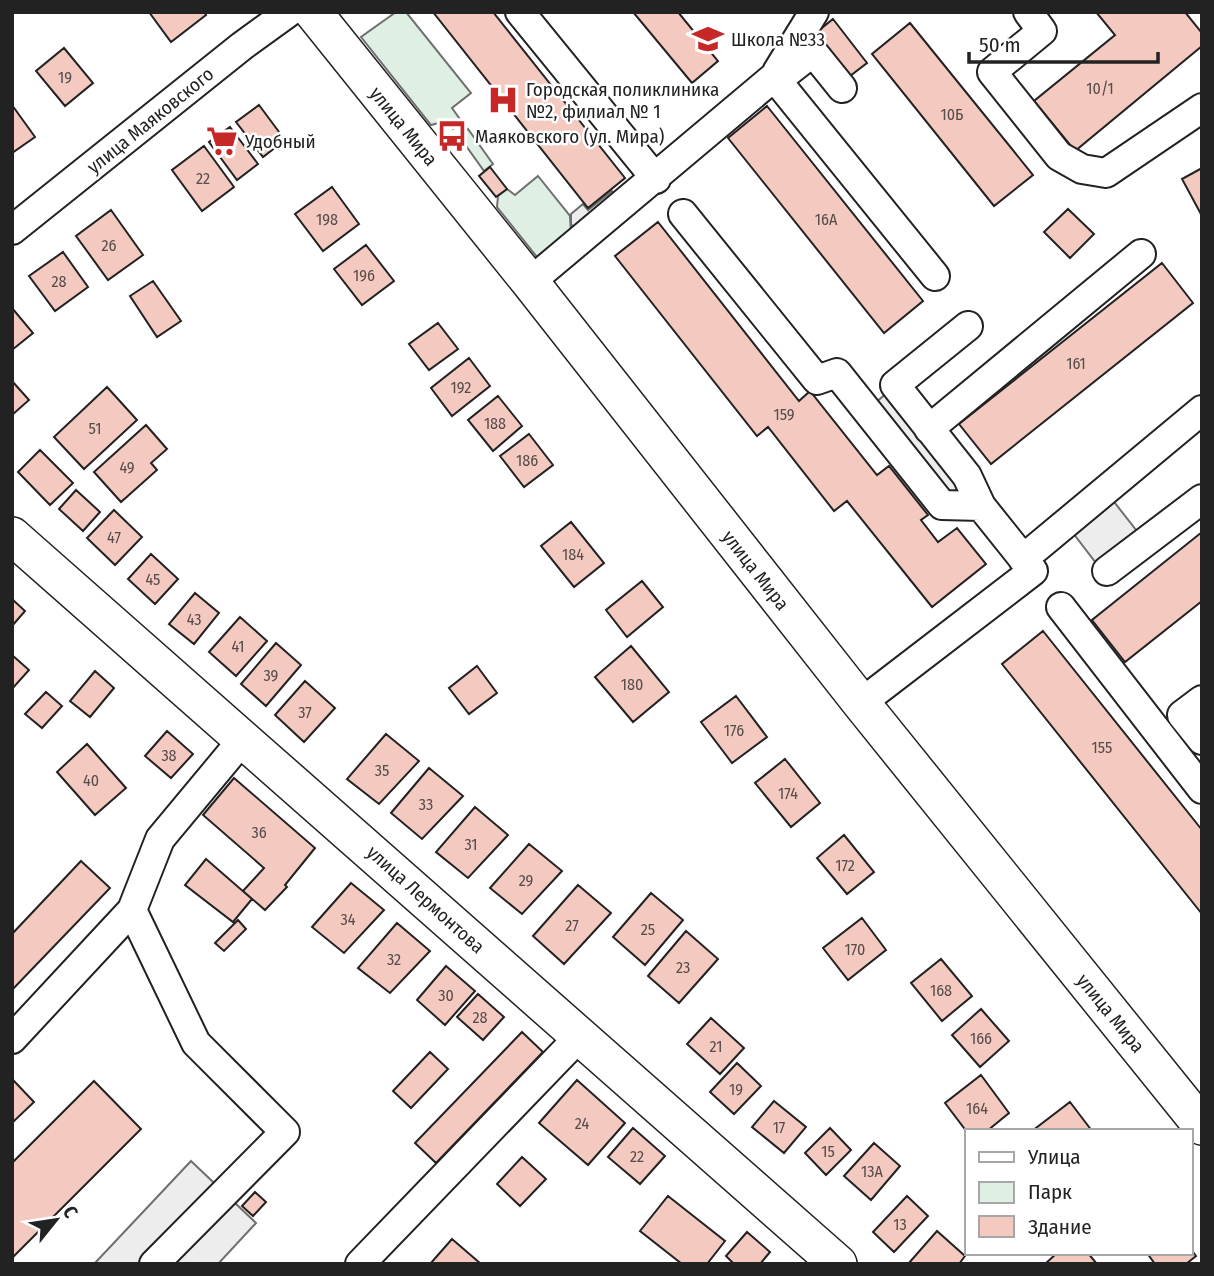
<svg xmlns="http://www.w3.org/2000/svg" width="1214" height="1276" font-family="'Fira Sans Condensed',sans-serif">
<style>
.green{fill:#e0efe3;stroke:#6f6f6f;stroke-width:2}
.parking{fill:#ededed;stroke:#6f6f6f;stroke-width:2}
.building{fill:#f3c9c0;stroke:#222;stroke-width:2}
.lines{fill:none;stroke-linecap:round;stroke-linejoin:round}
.minor-casing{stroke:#222;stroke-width:32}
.major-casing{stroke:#222;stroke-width:40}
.minor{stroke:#fff;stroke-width:28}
.major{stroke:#fff;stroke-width:37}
.labels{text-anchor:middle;stroke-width:5;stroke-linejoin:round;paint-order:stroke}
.number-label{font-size:16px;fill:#564c4a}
.poi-label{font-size:19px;fill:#222;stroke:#fff;text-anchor:start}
.street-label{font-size:19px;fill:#222;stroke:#fff}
</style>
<rect width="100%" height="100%" fill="#fff"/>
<path class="green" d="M396 12H406L471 93 452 108 462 122 453 129 446 121 431 125 361 37Z
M468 129 493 164 484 171 459 136Z
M538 176 570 216 571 233 544 256 537 257 497 207 498 196 507 189 515 195Z"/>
<path class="parking" d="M612 191 621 203 580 236 571 224V214L583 204 588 210Z
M887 393 963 488 945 502 869 408Z
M1104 489 1147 544 1106 576 1063 520Z
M191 1161 256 1223 218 1264H94Z"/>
<path class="building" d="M149 12H204L206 15 171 42Z
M433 12H493L625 178 588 208Z
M633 12H678L718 61 692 83Z
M1096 12H1185L1202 33V46L1075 151 1034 101 1115 35Z
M833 19 867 63 846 79 812 36Z
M910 23 1033 175 994 206 872 54Z
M64 48 93 83 65 106 36 71Z
M12 105 35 137 12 153Z
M259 105 285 140 263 157 236 122Z
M767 106 923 301 884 333 728 138Z
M230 127 258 164 237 180 209 142Z
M204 146 234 187 202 211 172 170Z
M490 167 507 189 496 197 479 176Z
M1202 168V216L1182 179Z
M332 187 359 224 323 251 295 214Z
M1068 209 1094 234 1070 258 1044 232Z
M111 210 143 255 108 280 76 236Z
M658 222 799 401 810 391 877 475 889 466 928 515 921 520 938 542 957 528 986 564 932 607 847 501 834 511 768 427 757 436 615 256Z
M366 245 394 281 362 305 334 269Z
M63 252 88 287 55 311 29 276Z
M1162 263 1193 303 991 464 959 424Z
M153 281 181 321 157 337 130 296Z
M12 308 33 333 12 350Z
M438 323 458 349 429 370 409 344Z
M469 358 490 386 452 416 431 388Z
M12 381 29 400 12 415Z
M107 387 137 420 84 469 54 437Z
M498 396 522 426 493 451 468 420Z
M146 425 167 449 151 463 157 470 121 502 94 472Z
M529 434 553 465 524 487 500 456Z
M40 450 73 483 50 505 18 472Z
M76 490 100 512 83 531 59 509Z
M114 510 142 537 115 565 87 538Z
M571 522 604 563 574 587 541 546Z
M1202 532V601L1125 662 1092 620Z
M151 554 178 579 155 604 128 579Z
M642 581 663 607 627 637 606 610Z
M195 593 219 613 194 644 169 624Z
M12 599 25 611 12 626Z
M240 617 267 641 236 676 209 652Z
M1043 631 1202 830V914L1002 664Z
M276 643 301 665 266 706 241 684Z
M631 646 669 692 633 722 595 677Z
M12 655 29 670 12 689Z
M477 666 497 693 469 714 449 688Z
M95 671 114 688 90 717 70 701Z
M305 681 335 708 304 742 275 715Z
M46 692 62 706 42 728 25 714Z
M736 696 767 737 732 763 701 722Z
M167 731 193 754 171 778 145 756Z
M386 734 419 761 379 804 347 779Z
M87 744 126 788 95 815 57 772Z
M785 759 820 803 791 827 755 783Z
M429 768 463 796 422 839 391 813Z
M234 778 315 848 285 885 287 887 265 910 243 891 264 868 203 815Z
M475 807 508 835 468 878 436 852Z
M844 835 874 872 847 894 817 858Z
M529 844 562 871 522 914 490 888Z
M206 859 252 899 233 922 185 885Z
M81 861 110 888 12 990V934Z
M351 883 384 910 344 953 312 927Z
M578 885 611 913 564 964 533 936Z
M651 893 683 920 645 965 613 937Z
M862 918 886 950 848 980 823 948Z
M238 920 246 929 224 951 215 943Z
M397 923 430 951 390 993 358 968Z
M686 931 718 959 679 1003 648 976Z
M941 959 972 996 942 1021 911 983Z
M446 966 475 991 445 1025 417 1000Z
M478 994 504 1017 483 1040 457 1017Z
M981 1009 1009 1041 980 1067 952 1035Z
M711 1018 744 1048 720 1074 687 1044Z
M522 1032 543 1052 436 1163 415 1143Z
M430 1052 448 1069 411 1108 393 1091Z
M737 1063 761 1086 734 1114 710 1092Z
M981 1075 1009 1113 987 1131 967 1132 945 1103Z
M577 1080 625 1123 588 1165 539 1123Z
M14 1081 34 1102 12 1123V1083Z
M94 1081 141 1129 12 1258V1163Z
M774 1101 806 1127 784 1153 752 1127Z
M1070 1102 1092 1131H1032Z
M633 1128 665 1156 640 1184 608 1157Z
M830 1128 851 1150 826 1175 805 1153Z
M874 1143 900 1166 871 1200 844 1176Z
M522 1157 546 1179 520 1206 497 1184Z
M255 1192 266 1202 253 1216 242 1206Z
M668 1196 725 1241 707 1264H682L640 1231Z
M907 1196 928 1216 894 1252 873 1232Z
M937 1231 965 1256 959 1264H908Z
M747 1232 770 1252 760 1264H734L726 1256Z
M452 1239 481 1264H430Z
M1191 1249 1196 1256 1186 1264H1155L1147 1253H1191Z
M1057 1253H1088L1097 1264H1045Z"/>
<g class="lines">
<defs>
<path id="minor" d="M520 12 656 179
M1028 12 1042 31 992 72 1059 156 1082 169 1106 173 1202 108
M777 72 814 12
M776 81 813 52 842 88
M683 214 817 380 837 373 942 505 981 506
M12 230 242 46 289 12
M530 282 774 77 935 276
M929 429 1141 254
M1023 559 1202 410
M1107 571 1202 499
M1061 607 1202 789
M1202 700 1182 715 1202 740
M861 703 1033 571 981 506 967 476 895 385 968 326
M12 1039 132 910
M154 1264 285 1132 196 1043 132 910 160 839 244 738
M360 1264 580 1036"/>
<path id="major" d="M313 12 530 282 861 703 1202 1126
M12 536 838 1264"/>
</defs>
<use href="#minor" class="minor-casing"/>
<use href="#major" class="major-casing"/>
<use href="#minor" class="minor"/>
<use href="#major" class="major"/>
</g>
<defs>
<symbol id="school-bare" viewBox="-9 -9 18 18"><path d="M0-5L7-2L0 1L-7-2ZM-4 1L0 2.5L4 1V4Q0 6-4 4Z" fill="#c62828" stroke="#fff" stroke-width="2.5" paint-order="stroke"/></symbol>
<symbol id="hospital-bare" viewBox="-9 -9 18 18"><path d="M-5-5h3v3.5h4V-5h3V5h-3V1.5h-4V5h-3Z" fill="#c62828" stroke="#fff" stroke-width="2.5" paint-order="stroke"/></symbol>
<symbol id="bus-bare" viewBox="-9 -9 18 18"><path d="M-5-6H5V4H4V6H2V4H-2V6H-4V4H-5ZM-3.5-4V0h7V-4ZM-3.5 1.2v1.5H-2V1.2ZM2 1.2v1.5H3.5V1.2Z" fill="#c62828" stroke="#fff" stroke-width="2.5" paint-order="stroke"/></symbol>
<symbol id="supermarket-bare" viewBox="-9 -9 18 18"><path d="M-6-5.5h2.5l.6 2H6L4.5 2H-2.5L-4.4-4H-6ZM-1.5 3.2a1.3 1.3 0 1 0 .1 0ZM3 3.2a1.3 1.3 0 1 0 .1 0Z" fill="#c62828" stroke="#fff" stroke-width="2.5" paint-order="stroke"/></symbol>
</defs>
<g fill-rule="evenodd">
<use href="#school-bare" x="686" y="17" width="44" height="44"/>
<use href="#hospital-bare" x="481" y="78" width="44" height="44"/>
<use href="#bus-bare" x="430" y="114" width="44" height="44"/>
<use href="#supermarket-bare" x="200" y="119" width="44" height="44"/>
</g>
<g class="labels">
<g class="number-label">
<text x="65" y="83">19</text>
<text x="1100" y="94">10/1</text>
<text x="952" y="120">10Б</text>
<text x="203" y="184">22</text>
<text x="327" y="225">198</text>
<text x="826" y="225">16А</text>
<text x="109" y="251">26</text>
<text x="364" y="281">196</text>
<text x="59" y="287">28</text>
<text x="1076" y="369">161</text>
<text x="461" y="393">192</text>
<text x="784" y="420">159</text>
<text x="495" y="429">188</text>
<text x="95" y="434">51</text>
<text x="527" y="466">186</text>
<text x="127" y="473">49</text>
<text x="114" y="543">47</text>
<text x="573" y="560">184</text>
<text x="153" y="585">45</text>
<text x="194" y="625">43</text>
<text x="238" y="652">41</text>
<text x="271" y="681">39</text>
<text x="632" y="690">180</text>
<text x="305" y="718">37</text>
<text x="734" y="736">176</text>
<text x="1102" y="753">155</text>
<text x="169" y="761">38</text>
<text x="382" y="776">35</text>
<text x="91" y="786">40</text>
<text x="788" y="799">174</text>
<text x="426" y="810">33</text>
<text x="259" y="838">36</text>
<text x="471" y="850">31</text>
<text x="845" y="871">172</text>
<text x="526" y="886">29</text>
<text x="348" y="925">34</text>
<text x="572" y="931">27</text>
<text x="648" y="935">25</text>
<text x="855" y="955">170</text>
<text x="394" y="965">32</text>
<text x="683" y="973">23</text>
<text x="941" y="996">168</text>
<text x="446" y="1001">30</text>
<text x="480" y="1023">28</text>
<text x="981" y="1044">166</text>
<text x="716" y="1052">21</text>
<text x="736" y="1095">19</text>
<text x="977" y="1114">164</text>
<text x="582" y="1129">24</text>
<text x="779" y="1133">17</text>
<text x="828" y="1157">15</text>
<text x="637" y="1162">22</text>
<text x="872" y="1177">13А</text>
<text x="900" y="1230">13</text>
</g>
<g class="poi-label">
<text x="731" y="46">Школа №33</text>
<text x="526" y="96">Городская поликлиника<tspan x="526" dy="22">№2, филиал № 1</tspan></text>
<text x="475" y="143">Маяковского (ул. Мира)</text>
<text x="245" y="148">Удобный</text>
</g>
<g class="street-label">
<text transform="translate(150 120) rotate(-39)" y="7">улица Маяковского</text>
<text transform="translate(404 126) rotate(51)" y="7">улица Мира</text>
<text transform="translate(756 570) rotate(52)" y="7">улица Мира</text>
<text transform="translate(426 899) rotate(42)" y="7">улица Лермонтова</text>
<text transform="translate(1111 1013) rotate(51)" y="7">улица Мира</text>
</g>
</g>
<rect width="1214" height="1276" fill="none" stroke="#222222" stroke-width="28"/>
<rect x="965" y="1129" width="228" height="126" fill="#ffffff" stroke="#a7a7a7" stroke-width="2"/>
<rect x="979" y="1152" width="35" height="10" fill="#ffffff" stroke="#a7a7a7" stroke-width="2"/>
<text x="1028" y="1164" font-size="21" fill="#222222">Улица</text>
<rect x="979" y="1182" width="35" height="21" fill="#e0efe3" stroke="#a7a7a7" stroke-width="2"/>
<text x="1028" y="1199" font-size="21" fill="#222222">Парк</text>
<rect x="979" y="1216" width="35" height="21" fill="#f3c9c0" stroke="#a7a7a7" stroke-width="2"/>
<text x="1028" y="1234" font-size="21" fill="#222222">Здание</text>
<g transform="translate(56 1220) rotate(60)" stroke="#ffffff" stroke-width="5" paint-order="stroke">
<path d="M0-5L12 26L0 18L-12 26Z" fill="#222222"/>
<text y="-10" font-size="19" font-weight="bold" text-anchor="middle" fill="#222222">С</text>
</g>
<path d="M969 52v10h189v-10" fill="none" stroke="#222222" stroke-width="3.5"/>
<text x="979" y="52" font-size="21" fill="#222222" stroke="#ffffff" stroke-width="5" paint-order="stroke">50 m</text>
</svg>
